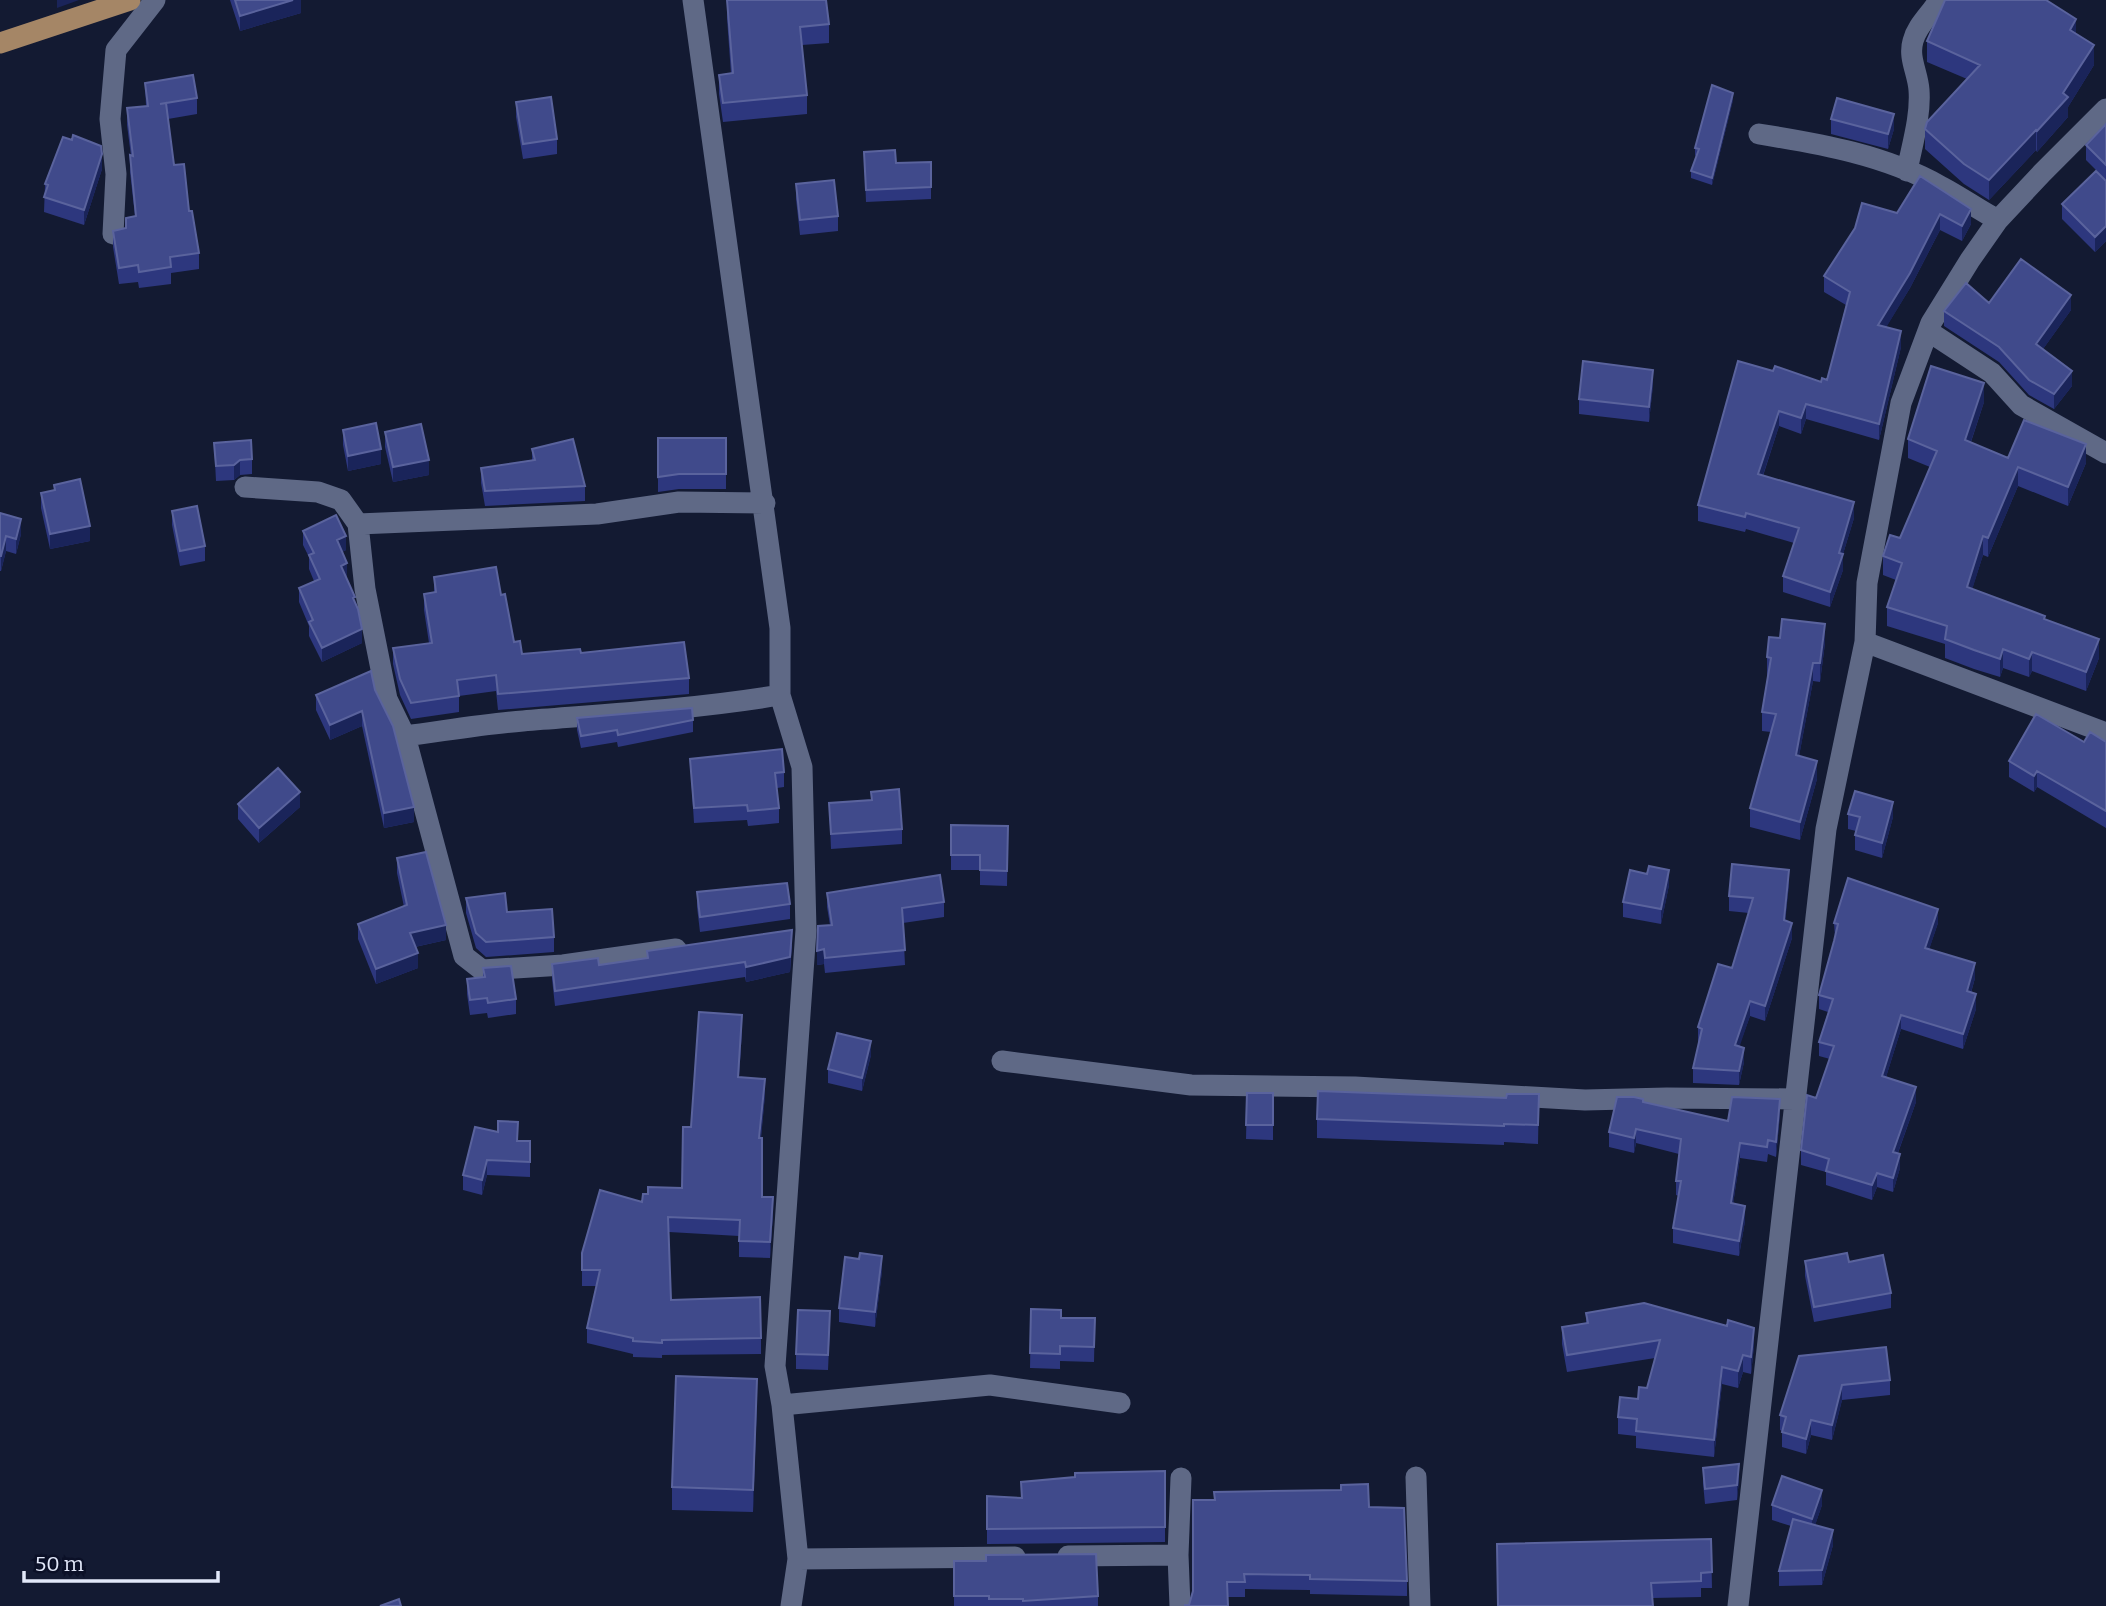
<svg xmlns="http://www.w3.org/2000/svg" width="2106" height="1606" font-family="Bitter,serif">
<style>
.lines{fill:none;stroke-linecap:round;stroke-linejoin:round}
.minor{stroke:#5f6986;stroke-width:21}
.major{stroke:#a58666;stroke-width:21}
.wall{fill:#2d377e}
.shaded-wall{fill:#1a245a}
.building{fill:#404a8b;stroke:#5a639d;stroke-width:2}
</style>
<rect width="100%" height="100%" fill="#131a32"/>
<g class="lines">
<path class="minor" d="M693 0 780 628V695L802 767 806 930 775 1366 782 1405 798 1559 791 1606
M1759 134C1821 144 1886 155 1942 187 1961 197 1979 210 1998 220
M1907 171C1912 145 1921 116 1919 90 1918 73 1908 58 1913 41 1917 25 1931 14 1939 0
M113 234 116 174 110 119 116 50 155 0
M1928 331 1992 373 2021 405 2106 453
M245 487 318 492 341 500 358 524 365 589 387 699 405 736 464 956 482 970 563 965 676 949
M358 524 597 514 679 502 765 503
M1865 642 2106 733
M405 736C444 731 484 724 523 721 609 714 695 709 780 695
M1002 1061 1191 1085 1355 1087 1585 1100 1667 1098 1794 1099
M782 1405 990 1385 1120 1403
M1416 1477 1420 1606
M1068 1556 1178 1555
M798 1559 1015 1557
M1180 1606 1178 1555 1181 1478
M1738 1606 1826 829 1865 642 1867 583 1901 403 1931 323 1970 260 1998 220 2042 173 2106 109"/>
<path class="major" d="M0 43 130 0"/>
</g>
<path class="wall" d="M230 0H301V13L240 31Z
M727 0 829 24V43L802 45 807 95V114L723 122 719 94V75L731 74 727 18Z
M2076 34 2094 65 2068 107V117L2037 152 2036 150 1989 200 1964 184 1925 149V129L1967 79 1927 62V41Z
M145 83 197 98V114L168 119 174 165 189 211 199 253V269L171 273V284L139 288 138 282 119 284 113 247V231L126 228 135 216 130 172 131 156 127 125V108L146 106Z
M1733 100 1712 185 1691 178V171L1696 156 1695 155V148Z
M516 102 557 139V154L523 159 516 117Z
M1831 119 1894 129 1888 149 1831 134Z
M2106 124V180L2086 160V145Z
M864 152 896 163 931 162V199L866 202Z
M102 169 84 225 44 212 45 184Z
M1920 176 1971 224 1962 241 1940 230 1910 288 1886 327 1901 347 1879 440 1806 419 1801 434 1779 426 1763 476 1854 518 1843 554V570L1830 607 1783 592V576L1794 543 1746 529 1745 532 1698 521V505L1773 371 1821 382 1827 380 1846 305 1824 292V276L1897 213Z
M2106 181V241L2095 252 2062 219V204Z
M796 184 838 216V231L800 235 796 199Z
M1989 303 2071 310 2043 349 2072 386 2054 409 2029 395 1999 362 1944 326V311Z
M1653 385 1649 422 1579 414V399Z
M1984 402 1971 442 2008 458 2086 463 2068 506 2018 486 1988 557 1983 555 1972 589 2045 619 2099 658 2086 691 2032 671 2029 677 2003 668 2000 677 1974 669 1945 658V644L1887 626V607L1896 580 1883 575V556L1900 538 1930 467 1908 458V439Z
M343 430 381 464 348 471 343 445Z
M385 432 429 475 393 482 385 447Z
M658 438H726V489H679L658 492Z
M214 443 252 459V474L240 475 234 480 216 481Z
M532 449 585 486V501L485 506 481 483V468L532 460Z
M54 485 90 541 50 549 41 508V493L54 491Z
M172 511 205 546V561L180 566 172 525Z
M0 513 21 534 16 554 6 551 1 571H0Z
M303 531 346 550 342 552 347 577H346L355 602 362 643 322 662 309 636V626L299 602V588L314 581 309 569V557L303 545Z
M434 577 501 595 514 642 522 654 581 653 689 678V694L498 710 496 691 459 696V712L411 719 400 695 393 664V648L429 643 424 610V594L434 592Z
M1825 643 1820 682 1813 681 1799 756 1817 779 1800 840 1750 827V808L1771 732 1762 731V712L1768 676H1767V657Z
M375 690 414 822 384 828 362 726 330 740 316 710V695Z
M577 718 693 720V732L618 747 617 742 581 748 577 730Z
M2084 742H2106V828L2037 787 2034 792 2009 777V761Z
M690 759 784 772V787L777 788 779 808V823L748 826 747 820 694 823Z
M829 803 902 829V844L831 849Z
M238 804 300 807 259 843 238 819Z
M1848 814 1893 817 1882 858 1855 850V835L1856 831 1848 829Z
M951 825 1008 826 1007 886 980 885V870H951Z
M397 858 446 940 415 947 418 968 376 984 358 939V924L404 907 397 873Z
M1789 884 1785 921 1792 938 1765 1021 1750 1016 1739 1046 1744 1062 1739 1085 1693 1083V1068L1699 1042H1698V1027L1732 968 1749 913 1729 911V896Z
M1669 885 1661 924 1623 917V902Z
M697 892 790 904V919L700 932 697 907Z
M827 893 944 902V917L903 923 905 965 825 973 824 964 817 965 830 925 827 907Z
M466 898 507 912 554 937V952L486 957 476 948 466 913Z
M1834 923H1938L1929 949 1975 978 1971 993 1976 1009 1963 1049 1901 1029 1886 1077 1916 1102 1898 1153 1900 1168 1893 1192 1877 1187 1872 1200 1826 1185V1172L1801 1165V1150L1816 1098 1830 1059 1819 1056V1042L1828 1012 1819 1009V995L1835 937Z
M792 945 790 972 746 982 745 977 555 1006 552 979V964L599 965 647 958V951Z
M483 968 516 999V1014L488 1018 487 1013 470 1015 467 994V979L483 977Z
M742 1030 739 1077 765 1095 761 1138 762 1197 773 1213 770 1258 739 1257V1236L669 1232 671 1300 761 1338V1354L662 1355V1358L633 1357V1354L587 1343V1328L596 1286H582V1253L642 1202 648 1194 682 1188 691 1127Z
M871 1055 862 1091 828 1083V1069Z
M1247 1093H1273V1140L1246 1139Z
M1539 1094 1538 1144 1504 1142V1145L1317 1138V1119Z
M1643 1102 1728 1121 1780 1114 1776 1157 1768 1154 1767 1162 1740 1158 1733 1204 1745 1221 1739 1256 1673 1243V1228L1679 1196 1676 1195V1181L1679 1154 1636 1143 1634 1153 1609 1147V1132Z
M518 1141 530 1156V1177L487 1175 482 1195 463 1190V1175Z
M859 1259 882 1271 875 1327 839 1322V1308Z
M1805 1261 1849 1262 1891 1293V1308L1814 1322 1805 1276Z
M1031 1309 1061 1318H1095L1094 1362 1060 1361V1369L1030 1368Z
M1586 1313 1754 1345 1751 1374 1743 1372 1738 1388 1722 1384 1714 1457 1636 1448V1436L1618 1434V1417L1638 1399 1647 1388 1655 1358 1567 1372 1562 1344V1327L1586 1324Z
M830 1326 828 1370 796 1369V1354Z
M1799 1356 1890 1380V1395L1842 1400 1832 1440 1811 1435 1806 1454 1782 1447V1431L1780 1430V1415Z
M757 1401 753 1512 672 1510V1487Z
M1703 1468 1739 1479 1737 1500 1705 1504 1703 1483Z
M1165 1471V1542L987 1544V1496L1021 1498V1482Z
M1214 1500 1369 1507 1407 1581V1596L1310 1594V1590L1245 1589V1597H1227L1189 1605Z
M1772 1505H1822L1815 1525 1833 1545 1822 1585 1779 1586V1571L1791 1526 1772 1520Z
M1711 1539 1712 1588H1701V1597L1652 1598 1498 1606Z
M954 1561 1098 1596V1606H954Z"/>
<path class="shaded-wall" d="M57 0H79L57 8Z
M293 0H301V13L240 31V16Z
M2076 19V39L2070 30Z
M2094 45V65L2068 107V117L2037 152V131Z
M1733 93V100L1712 185V178Z
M1894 114V129L1888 149V134Z
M2036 130V150L1989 200V180Z
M102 154V169L84 225V210Z
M1971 209V224L1962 241V226Z
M1940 214V230L1910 288 1878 341V325Z
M2106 226V241L2095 252V237Z
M2071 295V310L2036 359V344Z
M1901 331V347L1879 440V424Z
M1653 370V385L1649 422V407Z
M2072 371V386L2054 409V394Z
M1984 383V402L1965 459V440Z
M1806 404V419L1801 434V418Z
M1779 411V426L1758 490V474Z
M2086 444V463L2068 506V487Z
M381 449V464L348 471V456Z
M240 460V475L234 480V465Z
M429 460V475L393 482V467Z
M2018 467V486L1988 557V538Z
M1854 502V518L1843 554V570L1830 607V592L1839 553Z
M21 519V534L16 554V539Z
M90 526V541L50 549V534Z
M6 536V551L1 571V556Z
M346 536V550L337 554V540Z
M1983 536V555L1967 606V587Z
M347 563V577L341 579V566Z
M1825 624V643L1820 682V663Z
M362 629V643L322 662V648Z
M2099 639V658L2086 691V672Z
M2003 649V668L2000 677V659Z
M2032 652V671L2029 677V659Z
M1813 663V681L1796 773V755Z
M362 711V726L330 740V725Z
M1817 761V779L1800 840V822Z
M2037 771V787L2034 792V776Z
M300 792V807L259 843V828Z
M1893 802V817L1882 858V843Z
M414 807V822L384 828V813Z
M1669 870V885L1661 924V909Z
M1789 870V884L1784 935V920Z
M1938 909V923L1925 962V948Z
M1792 923V938L1765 1021V1006Z
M446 925V940L410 948V933Z
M792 930 790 972 746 982V967Z
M824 949V964L817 965V951Z
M418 953V968L376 984V969Z
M1975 963V978L1967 1006V991Z
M1976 994V1009L1963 1049V1034Z
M1750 1001V1016L1735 1060V1045Z
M742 1015V1030L738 1093V1077Z
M1901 1015V1029L1882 1090V1076Z
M871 1041V1055L862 1091V1078Z
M1744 1048V1062L1739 1085V1071Z
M765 1079V1095L759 1154V1138Z
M1916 1087V1102L1893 1166V1152Z
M1780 1099V1114L1776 1157V1142Z
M1636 1129V1143L1634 1153V1138Z
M1740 1143V1158L1731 1218V1203Z
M1900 1154V1168L1893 1192V1178Z
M487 1160V1175L482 1195V1180Z
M1877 1173V1187L1872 1200V1185Z
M773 1197V1213L770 1258V1242Z
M1745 1206V1221L1739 1256V1241Z
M882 1256V1271L875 1327V1312Z
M1754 1328V1345L1751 1374V1357Z
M1743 1355V1372L1738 1388V1371Z
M1722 1367V1384L1714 1457V1440Z
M757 1379V1401L753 1512V1490Z
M1842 1385V1400L1832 1440V1425Z
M1811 1420V1435L1806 1454V1439Z
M1739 1464V1479L1737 1500V1485Z
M1822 1490V1505L1812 1534V1519Z
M1833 1530V1545L1822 1585V1570Z"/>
<path class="building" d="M235 0H293L240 16Z
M727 0H826L829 24 800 27 807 95 723 103 719 75 733 73Z
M1945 0H2046L2076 19 2070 30 2094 45 2063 93 2068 97 2037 131 2036 130 1989 180 1964 164 1925 129 1927 122 1980 65 1927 41Z
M193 75 197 98 160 104 166 103 174 165 184 164 189 211H192L199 253 170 257 171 267 139 272 138 265 119 268 113 231 126 228V218L136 216 130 155 133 156 127 108 148 106 145 83Z
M1712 85 1733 93 1712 178 1691 171 1699 149 1695 148Z
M551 97 557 139 523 144 516 102Z
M1837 98 1894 114 1888 134 1831 119Z
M2106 124V165L2086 145Z
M73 135 101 146 102 154 84 210 44 197 48 185 45 184 63 137 72 140Z
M895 150 896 163 931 162V187L866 190 864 152Z
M2096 171 2106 181V226L2095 237 2062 204Z
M1920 176 1971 209 1962 226 1940 214 1910 273 1878 325 1901 331 1879 424 1806 404 1801 418 1779 411 1758 474 1854 502 1839 553 1843 554 1830 592 1783 576 1799 528 1746 513 1745 517 1698 505 1738 361 1773 371 1775 366 1821 382 1822 378 1827 380 1850 292 1824 276 1855 228 1862 203 1897 213Z
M834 180 838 216 800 220 796 184Z
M2021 259 2071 295 2036 344 2072 371 2054 394 2029 380 1999 347 1944 311 1966 283 1989 303Z
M1583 361 1653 370 1649 407 1579 399Z
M1931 366 1984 383 1965 440 2008 458 2024 420 2086 444 2068 487 2018 467 1988 538 1983 536 1967 587 2045 616 2044 619 2099 639 2086 672 2032 652 2029 659 2003 649 2000 659 1974 650 1945 639 1947 626 1887 607 1902 563 1883 556 1890 535 1900 538 1937 451 1908 439Z
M376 423 381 449 348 456 343 430Z
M421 424 429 460 393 467 385 432Z
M658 438H726V474H679L658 477Z
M573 439 585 486 485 491 481 468 535 460 532 449Z
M251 440 252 459 240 460 234 465 216 466 214 443Z
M80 479 90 526 50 534 41 493 55 490 54 485Z
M197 506 205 546 180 551 172 511Z
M0 513 21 519 16 539 6 536 1 556H0Z
M336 515 346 536 337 540 347 563 341 566 355 597 353 598 358 609 362 629 322 648 309 622 313 620 299 588 320 579 309 555 314 553 303 531Z
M496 567 501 595 505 594 514 642 520 641 522 654 580 649 581 653 684 642 689 678 498 694 496 675 457 680 459 696 411 703 400 679 393 648 432 643 424 594 436 592 434 577Z
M1782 619 1825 624 1820 663H1813L1796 755 1817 761 1800 822 1750 808 1776 714 1762 712 1771 658 1767 657 1769 637 1780 638Z
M371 671 375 690 393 726 414 807 384 813 362 711 330 725 316 695Z
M692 708 693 720 618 735 617 730 581 736 577 718Z
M2036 714 2084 742 2090 732 2106 742V811L2037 771 2034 776 2009 761Z
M782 749 784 772 775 773 779 808 748 811 747 805 694 808 690 759Z
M278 768 300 792 259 828 238 804Z
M899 789 902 829 831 834 829 803 872 800 871 792Z
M1855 791 1893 802 1882 843 1855 835 1860 817 1848 814Z
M951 825 1008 826 1007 871 980 870V855H951Z
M426 852 446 925 410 933 418 953 376 969 358 924 407 905 397 858Z
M1732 864 1789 870 1784 920 1792 923 1765 1006 1750 1001 1735 1045 1744 1048 1739 1071 1693 1068 1702 1029 1698 1027 1718 964 1732 968 1753 898 1729 896Z
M1649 866 1669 870 1661 909 1623 902 1630 870 1647 874Z
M940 875 944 902 902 908 905 950 825 958 824 949 817 951 818 926 832 925 827 893Z
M1848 878 1938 909 1925 948 1975 963 1967 991 1976 994 1963 1034 1901 1015 1882 1076 1916 1087 1893 1152 1900 1154 1893 1178 1877 1173 1872 1185 1826 1171 1829 1159 1801 1150 1807 1095 1816 1098 1834 1046 1819 1042 1833 999 1819 995 1834 941 1838 924 1834 923Z
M787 883 790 904 700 917 697 892Z
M505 893 507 912 552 909 554 937 486 942 476 933 466 898Z
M792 930 790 957 746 967 745 962 555 991 552 964 598 958 599 965 648 958 647 951Z
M511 966 516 999 488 1003 487 998 470 1000 467 979 485 977 483 968Z
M699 1012 742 1015 738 1077 765 1079 759 1138H762V1197H773L770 1242 739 1241 740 1220 668 1217 671 1300 760 1297 761 1338 662 1340V1343L633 1341V1338L587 1328 600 1270H582V1253L600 1190 642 1202 643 1194H648V1187L682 1188 683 1127H691Z
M837 1033 871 1041 862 1078 828 1069Z
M1318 1091 1506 1098 1507 1094H1539L1538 1125 1504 1124V1126L1317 1119Z
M1247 1093H1273V1125H1246Z
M1617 1097H1634L1643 1099V1102L1728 1121 1732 1097 1780 1099 1776 1142 1768 1140 1767 1147 1740 1143 1731 1203 1745 1206 1739 1241 1673 1228 1681 1181H1676L1681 1139 1636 1129 1634 1138 1609 1132Z
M498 1121 518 1122 517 1141H530V1162L487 1160 482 1180 463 1175 475 1127 498 1132Z
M860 1253 882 1256 875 1312 839 1308 845 1257 859 1259Z
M1847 1253 1849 1262 1883 1255 1891 1293 1814 1307 1805 1261Z
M1644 1303 1727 1326 1728 1320 1754 1328 1751 1357 1743 1355 1738 1371 1722 1367 1714 1440 1636 1431 1637 1419 1618 1417 1620 1397 1638 1399 1639 1387 1647 1388 1660 1340 1567 1355 1562 1327 1588 1323 1586 1313Z
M1031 1309 1061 1310V1318H1095L1094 1347 1060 1346V1354L1030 1353Z
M798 1310 830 1311 828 1355 796 1354Z
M1886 1347 1890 1380 1842 1385 1832 1425 1811 1420 1806 1439 1782 1432 1786 1417 1780 1415 1799 1356Z
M676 1376 757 1379 753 1490 672 1487Z
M1739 1464 1737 1485 1705 1489 1703 1468Z
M1165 1471V1527L987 1529V1496L1022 1498 1021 1482 1075 1477V1473Z
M1782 1476 1822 1490 1812 1519 1772 1505Z
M1368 1484 1369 1507 1404 1508 1407 1581 1310 1579V1575L1244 1574 1245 1582H1227L1228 1606H1185V1605H1189L1193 1591V1500H1215L1214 1492 1341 1490V1485Z
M1793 1519 1833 1530 1822 1570 1779 1571Z
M1711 1539 1712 1572 1701 1573V1581L1651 1583 1653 1606H1498L1497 1544Z
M1096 1554 1098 1596 1023 1601V1599H989V1596H954V1561H986V1555Z
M399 1599 401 1606H380Z"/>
<path d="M24 1571v10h194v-10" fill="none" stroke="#e2e8f9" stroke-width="3.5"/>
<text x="35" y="1571" font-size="21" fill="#e2e8f9" stroke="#0b1027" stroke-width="5" paint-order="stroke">50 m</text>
</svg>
